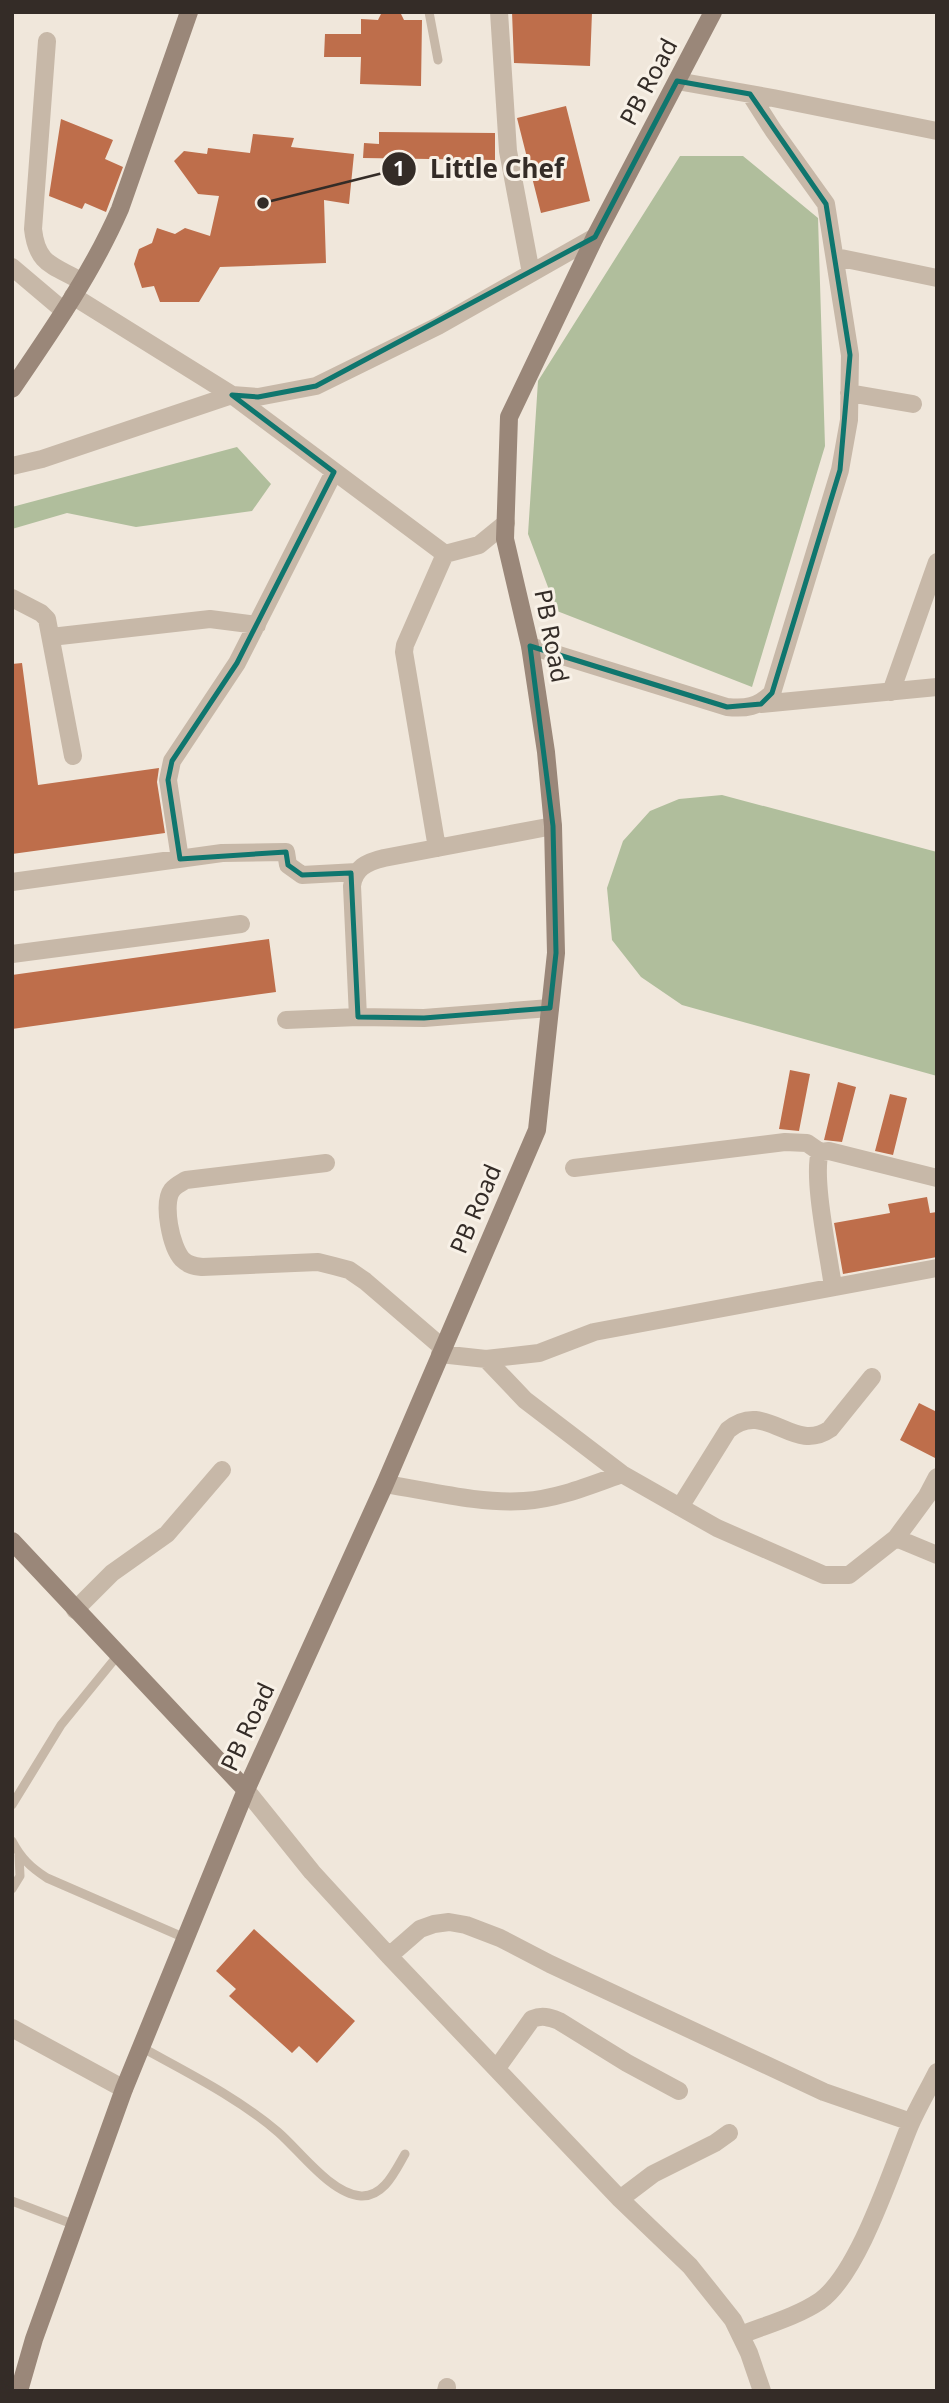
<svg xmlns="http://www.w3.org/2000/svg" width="949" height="2403" font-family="'Noto Sans',sans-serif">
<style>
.green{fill:#b0be9c}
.building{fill:#be6e4b}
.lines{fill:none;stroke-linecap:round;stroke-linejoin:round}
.lane{stroke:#c7b8a8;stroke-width:9}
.street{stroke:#c7b8a8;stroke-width:18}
.secondary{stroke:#9a8779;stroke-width:18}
.marked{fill:none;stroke:#0f766e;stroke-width:5;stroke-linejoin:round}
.labels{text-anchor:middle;stroke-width:6;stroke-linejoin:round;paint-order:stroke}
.street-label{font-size:24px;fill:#342c27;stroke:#f8f1e7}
.leader{fill:none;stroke:#342c27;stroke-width:2.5}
.callout-dot{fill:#342c27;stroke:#f8f1e7;stroke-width:2.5}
.mark-label{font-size:21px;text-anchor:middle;font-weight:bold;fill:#fff}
.callout-label{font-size:26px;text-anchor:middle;font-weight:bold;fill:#342c27;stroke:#f8f1e7;stroke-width:6;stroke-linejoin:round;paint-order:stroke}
</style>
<rect width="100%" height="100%" fill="#f0e7db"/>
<path class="green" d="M680 156H743L818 218 825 446 752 687 557 611 528 534 538 381Z
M237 447 271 484 252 511 136 527 67 513 12 529V507Z
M722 795 937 852V1076L682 1005 641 977 612 940 607 888 623 841 650 811 679 799Z"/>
<path class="building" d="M382 12H400L404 20H422L421 86 360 84 361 57H324L325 34H361V19L378 20Z
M512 12H592L590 66 514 63Z
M566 106 590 201 541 213 517 118Z
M61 119 113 140 105 159 123 167 106 212 85 203 82 209 49 196Z
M379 132 495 133V160L363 158 364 143 379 144Z
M253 134 294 138 291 147 354 154 349 204 324 200 326 263 220 267 199 302H160L154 286 142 288 134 264 139 249 152 243 157 228 175 234 185 228 210 236 219 196 198 194 174 161 184 151 207 154 208 148 250 153Z
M22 663 38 785 159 768 157 782 165 833 12 854V664Z
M269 939 276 992 12 1029V975Z
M790 1070 810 1074 799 1131 779 1129Z
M838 1082 856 1087 842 1142 824 1140Z
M890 1094 907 1098 893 1155 875 1151Z
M927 1197 930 1213 937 1212V1257L843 1274 834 1223 890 1213 888 1204Z
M919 1403 937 1412V1459L900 1440Z
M254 1929 355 2021 317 2063 299 2046 292 2053 229 1996 236 1989 216 1971Z"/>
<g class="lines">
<path class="lane" d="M429 12 438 60
M12 1805 61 1725 118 1655
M12 1841C21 1858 30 1867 47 1878L185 1938
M12 1889 20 1876 19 1855
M141 2047C188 2073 237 2097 278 2132 300 2151 331 2194 361 2196 384 2197 395 2171 405 2154
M12 2201 75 2225"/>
<path class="street" d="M499 12 508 151 531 273
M47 41 33 229C37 265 53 265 81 281
M677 81 773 98 937 131
M836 257 937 278
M12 267 64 311
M73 296 232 395 445 554 479 545 506 523
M849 393 913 404
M12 466 42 459 232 395 258 397 316 386 438 326 595 237
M12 598 41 613 47 619 73 756
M51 637 210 619 257 625
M530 646 727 707C746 709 758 707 772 693L840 470 849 420 850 355 826 204 773 130 750 94
M891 692 937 562
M761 704 937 687
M437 848 404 652 405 645 445 554
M180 859 168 780 172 761 237 663 334 472
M12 882 222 853 286 852 288 865 302 875 357 872
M12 954 241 924
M358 1017 352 886C354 868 367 862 384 858L553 826
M286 1020 358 1017 424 1018 550 1008
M326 1163 186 1180C181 1183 175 1186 172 1190 162 1203 171 1247 182 1259 188 1265 194 1266 202 1267L318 1262 334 1266 349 1270 365 1281 443 1348
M574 1168 785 1142 807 1143 820 1152
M833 1287C829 1256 812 1178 820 1152L829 1151 937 1178
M440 1354 486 1359 539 1353 594 1332 937 1268
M486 1359 525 1400 622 1474 717 1528 824 1575H849L896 1538 927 1496 937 1477
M385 1484C430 1491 480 1504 524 1501 558 1499 591 1485 622 1474
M680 1507 728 1430C766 1398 793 1455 830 1429L872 1377
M896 1538 937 1555
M75 1610 112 1573 167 1534 222 1470
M246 1790 312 1872 389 1956 620 2199 690 2266 733 2320 749 2353 762 2391
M389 1956 420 1929 434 1924 449 1922 466 1925 500 1938 550 1964 824 2092 911 2122
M12 2028 124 2089
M497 2068 532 2019C542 2015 549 2017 559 2021L627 2063 679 2091
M620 2199 653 2174 715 2143 729 2133
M741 2335C766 2325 796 2317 820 2301 859 2273 891 2171 910 2125 918 2107 928 2090 937 2072
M446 2391 447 2387"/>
<path class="secondary" d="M12 389C51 332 92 273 120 209L189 12
M12 1541 246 1790
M19 2391 34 2339 124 2089 246 1790 385 1484 537 1130 556 953 553 826 546 752 530 646 505 539 509 417 595 237 713 12"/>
</g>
<path class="marked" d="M677 81 750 94 826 204 850 355 840 470 772 693 761 704 727 707 530 646 553 826 556 953 550 1008 424 1018 358 1017 351 873 302 875 288 865 286 852 180 859 168 780 172 761 237 663 334 472 232 395 258 397 316 386 595 237Z"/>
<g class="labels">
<g class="street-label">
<text transform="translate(649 82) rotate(-62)" y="8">PB Road</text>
<text transform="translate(551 636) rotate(79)" y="8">PB Road</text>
<text transform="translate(476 1209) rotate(-67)" y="8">PB Road</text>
<text transform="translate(248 1727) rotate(-65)" y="8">PB Road</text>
</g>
</g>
<path class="leader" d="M263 203L399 169"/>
<g class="callout-dot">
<circle cx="263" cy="203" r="7"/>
<circle cx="399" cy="169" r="18"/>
</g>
<g class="mark-label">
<text x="399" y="176">1</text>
</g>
<g class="callout-label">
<text x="497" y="178">Little Chef</text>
</g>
<rect width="949" height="2403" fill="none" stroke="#342c27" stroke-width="28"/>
</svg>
